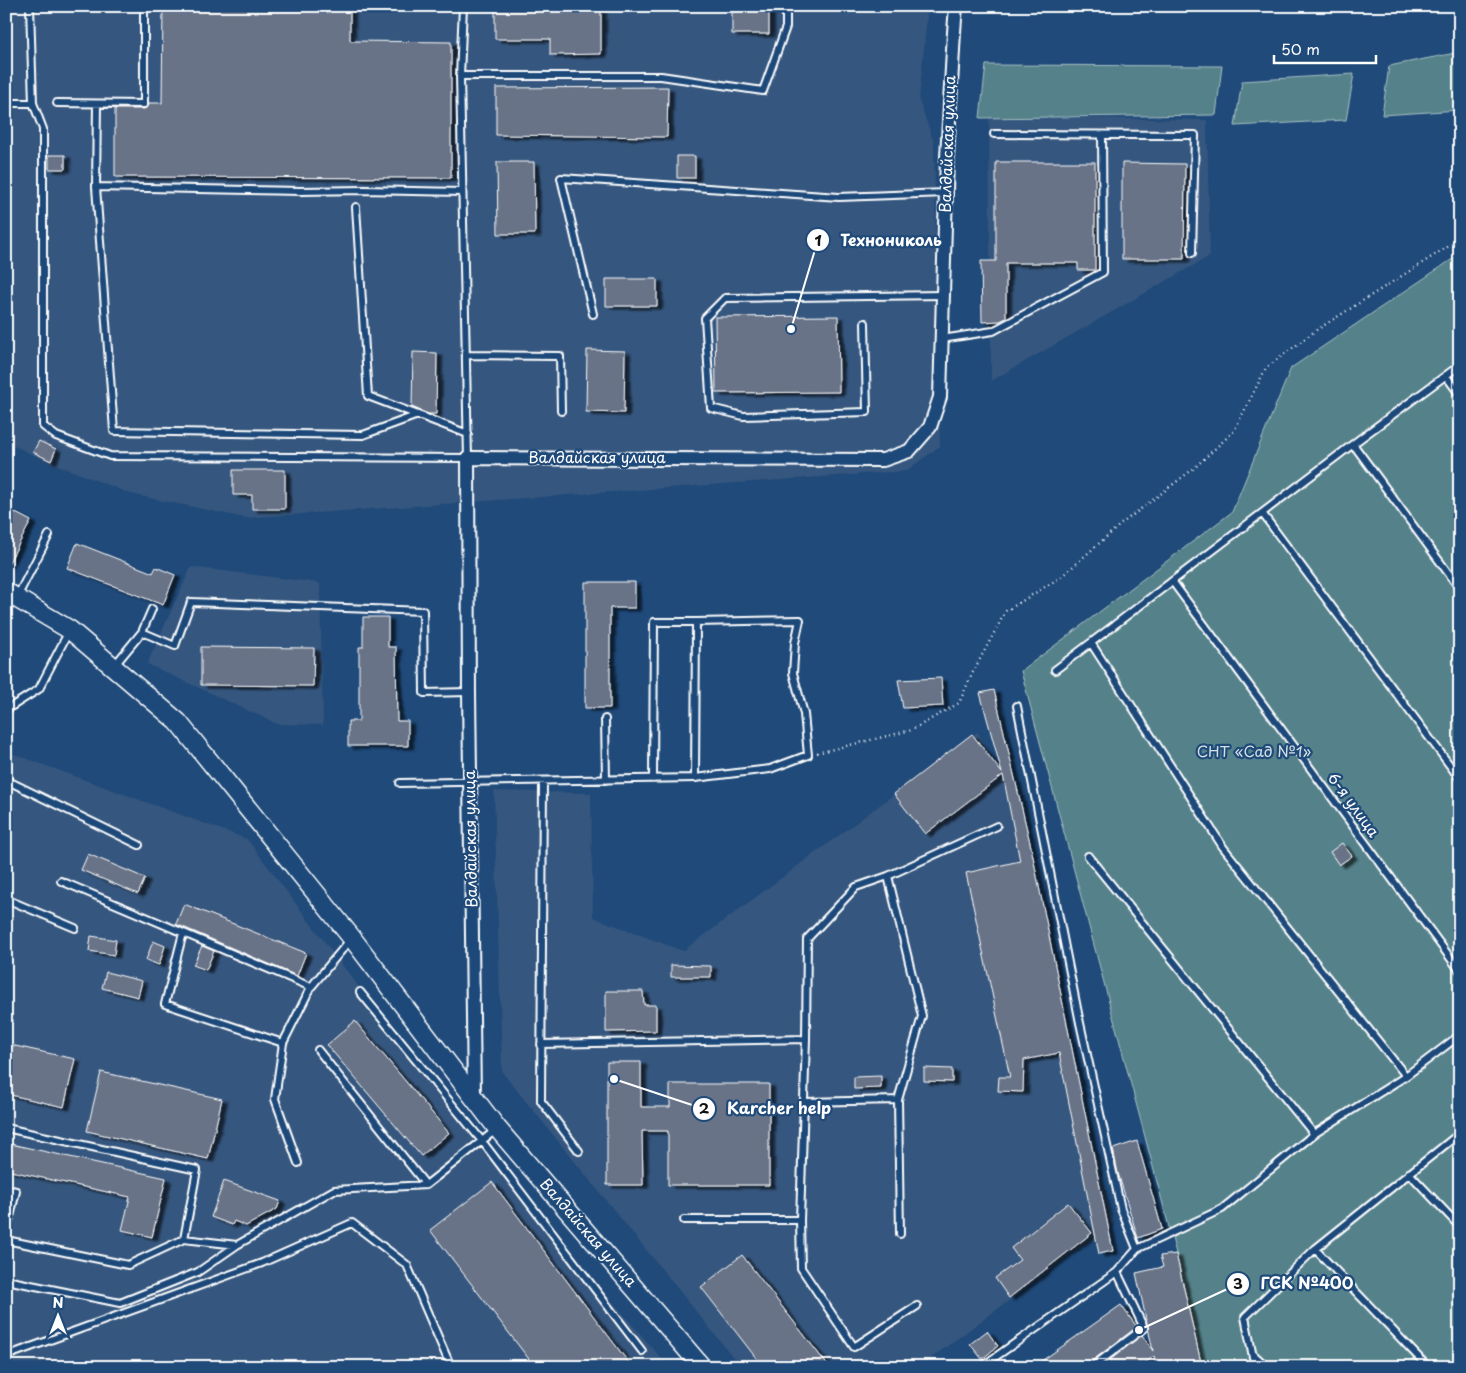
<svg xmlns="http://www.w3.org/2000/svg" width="1466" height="1373" font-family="'Playpen Sans',sans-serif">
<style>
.built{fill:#35567e}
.green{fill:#54828a;stroke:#aac0c4}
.building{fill:#687388;stroke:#fff;filter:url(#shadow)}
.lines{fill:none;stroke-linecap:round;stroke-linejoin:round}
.lane-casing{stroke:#fff;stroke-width:10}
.street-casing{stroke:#fff;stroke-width:16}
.secondary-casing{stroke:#fff;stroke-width:21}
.path{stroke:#fff;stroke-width:2.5;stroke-dasharray:1 4;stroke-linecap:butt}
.lane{stroke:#1f4a7a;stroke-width:6}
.street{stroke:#1f4a7a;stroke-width:12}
.secondary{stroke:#1f4a7a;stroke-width:18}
.labels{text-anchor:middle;stroke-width:4.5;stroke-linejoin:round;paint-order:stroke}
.street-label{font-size:15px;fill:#fff;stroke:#1f4a7a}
.park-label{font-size:15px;fill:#d4e0e2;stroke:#1f4a7a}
.leader{fill:none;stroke:#fff;stroke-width:2}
.callout-dot{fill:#fff;stroke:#1f4a7a;stroke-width:2}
.mark-label{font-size:15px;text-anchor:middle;font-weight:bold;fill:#111}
.callout-label{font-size:16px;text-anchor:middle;font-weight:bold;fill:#fff;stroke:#1f4a7a;stroke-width:4.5;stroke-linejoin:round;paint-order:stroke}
</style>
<defs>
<filter id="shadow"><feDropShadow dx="5.5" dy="3" stdDeviation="1" flood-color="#0009"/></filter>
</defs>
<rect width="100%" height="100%" fill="#1f4a7a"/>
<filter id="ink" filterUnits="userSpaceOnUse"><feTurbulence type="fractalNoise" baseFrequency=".02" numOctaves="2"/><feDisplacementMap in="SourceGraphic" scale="10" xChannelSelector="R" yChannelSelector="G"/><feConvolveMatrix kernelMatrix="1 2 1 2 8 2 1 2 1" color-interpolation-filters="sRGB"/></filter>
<g filter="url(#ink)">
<path class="built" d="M6 6H928L919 101 934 142 940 446 906 471 245 518 131 494 44 460 6 442Z
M989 116 1207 120 1210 256 991 381Z
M191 567 320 583 323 725 277 724 147 664Z
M978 732 1001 774 1113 1224 919 1367H741L502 1072 494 791 591 793 593 917 683 951Z
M6 751 247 839 492 1163 669 1367H6Z"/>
<path class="green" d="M1460 52V110L1382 115 1389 66Z
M986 65 1222 66 1216 115 980 118Z
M1354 74 1346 120 1235 126 1242 81Z
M1460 254V1367H1202L1177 1257 1021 671 1232 512 1291 368Z"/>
<path class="building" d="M163 6H350V41L451 42V178L115 177V109H144L148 107 149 103H162Z
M495 6H601V54L550 55V39H495Z
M732 6H769V34H732Z
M668 87 667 137 496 135V88Z
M49 155H65V169H49Z
M677 156H695V178H677Z
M497 162H534L535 234H498Z
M996 162H1095V270H1078V263H1006V318L1000 321 982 322 981 261H996Z
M1122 163 1185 164 1184 259H1122Z
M606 279H657V306H606Z
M838 316 839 392 716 393 715 317Z
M587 350 625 351 624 413 586 412Z
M413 352 437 353 436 414H428L412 407Z
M39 441 56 449 51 461 33 452Z
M233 470H285V509H252V495H233Z
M6 508 31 521 6 568Z
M77 543 153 573 156 567 175 575 163 605 67 568Z
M585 582H635V608H610V708H585Z
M363 617H388V647H396L397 721H408V746H348V721H359V647H363Z
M201 647 314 648 313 686 201 685Z
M941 678 943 706 903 708 898 680Z
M994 690 1031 847 1113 1251 1099 1254 1059 1053 1024 1060 1023 1092 998 1091 999 1077H1010L966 873 1020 861 1003 775 925 834 894 794 972 734 1002 773 980 693Z
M1342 843 1352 856 1339 865 1330 852Z
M88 854 145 878 138 894 81 870Z
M184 904 306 953 297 976 176 924Z
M91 936 116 940 114 955 89 951Z
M153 941 165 946 159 965 146 960Z
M202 946 214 951 206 970 193 965Z
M671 965 711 966V977H671Z
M106 972 142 981 138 997 102 988Z
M606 991H643L644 1005H656V1031L606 1032Z
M355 1021 449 1133 421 1156 327 1045Z
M6 1044 75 1059 64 1107 6 1094Z
M607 1062H641V1107H670V1084H769V1185H668V1131H642L643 1185H607Z
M924 1068 952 1069V1082L924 1081Z
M101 1072 222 1099 208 1159 87 1131Z
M881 1076V1088L854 1089V1077Z
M1137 1141 1162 1229 1138 1238 1118 1173 1113 1149Z
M6 1143 166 1178 152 1237 122 1230 130 1197 6 1170Z
M224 1181 280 1201 277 1209 246 1226 234 1221 232 1225 211 1217Z
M492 1182 632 1367H535L430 1230Z
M1068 1203 1092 1233 1009 1298 995 1278 1020 1260 1011 1248Z
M1176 1254 1202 1367H1157L1154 1356 1140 1367H1101L1142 1335 1153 1351 1136 1273 1163 1267 1160 1256Z
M742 1255 829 1367H763L701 1287Z
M1121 1305 1137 1327 1089 1363 1087 1367H1033Z
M987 1331 998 1346 982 1359 970 1344Z"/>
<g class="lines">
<defs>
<path id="lane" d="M30 6 33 103 43 129V426L56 436 110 456 468 458 460 76 463 6
M460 76H661L763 91 786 27V6
M6 103H33
M57 103 144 104V6
M97 104 96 187 301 191 364 190 462 192
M994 134 1195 135 1192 253
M96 187 114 431 363 435 418 415
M356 207 368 396 468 434
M593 314 561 178 839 197 946 193
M865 323 867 412 743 416 711 408 705 318 725 298 943 295
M942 339 993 331 1103 272 1102 135
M466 355 560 356 561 411
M1446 376 1460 395
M1353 444 1460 589
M1262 513 1460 779
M1172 581 1460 971
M17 597 49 535
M142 632 175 646 191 602 423 611 424 693 469 692
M1091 643 1223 847 1406 1076
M114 666 142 632 152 609
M1055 670 1361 438 1460 365
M6 710 39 689 69 631
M605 719 606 780
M695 778 696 622
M6 780 139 845
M543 781 541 1101 579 1151
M400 783 695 778 770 769 808 755 804 714 793 673 795 643 800 620 696 622H654L653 779
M1088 856 1314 1134
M888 876 922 1016 898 1100 900 1234
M61 881 311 987
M6 899 75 928
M183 933 165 1004 283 1043
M360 992 482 1141 642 1351
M541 1044 806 1039
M318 1050 426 1185
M804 1102 898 1100
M6 1128 197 1170 184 1239
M298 1163 275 1099 283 1043 311 987 351 939
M1409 1173 1460 1227
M6 1189 16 1191 6 1234
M684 1220H800
M6 1240 128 1265 184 1239 237 1245 334 1190 426 1185 497 1129
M1137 1249 1222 1209 1314 1134 1406 1076 1460 1035
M1315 1249 1428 1367
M6 1280 120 1303 198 1272 237 1245
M917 1306 854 1347 801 1268 800 1220 806 1039 807 939 856 887 888 876 997 826
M1253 1354 1267 1367
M6 1356 262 1263 352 1223 407 1265 451 1367
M981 1367 1117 1272 1137 1249 1121 1209 1080 1023 1017 706
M1092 1367 1144 1328 1117 1272
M1255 1367 1245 1317 1315 1249 1460 1133"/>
<path id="street" d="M474 1098 469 692 468 458 883 460 909 451 930 427 940 397 947 157 954 32 956 6"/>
<path id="secondary" d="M6 592 70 630 178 722 352 938 497 1128 702 1367"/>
</defs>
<use href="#lane" class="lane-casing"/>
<use href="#street" class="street-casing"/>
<use href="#secondary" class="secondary-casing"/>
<path class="path" d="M817 753 912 730 959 703 973 672 1006 611 1061 577 1121 524 1192 470 1234 431 1266 368 1315 331 1460 239"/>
<use href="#lane" class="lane"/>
<use href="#street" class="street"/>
<use href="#secondary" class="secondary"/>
</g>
</g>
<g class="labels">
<g class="street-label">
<text transform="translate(948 144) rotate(-88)" y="5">Валдайская улица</text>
<text x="597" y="463">Валдайская улица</text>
<text transform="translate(1353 805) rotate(54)" y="5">6-я улица</text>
<text transform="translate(471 839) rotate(-91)" y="5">Валдайская улица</text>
<text transform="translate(588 1233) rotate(49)" y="5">Валдайская улица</text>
</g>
<g class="park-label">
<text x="1254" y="757">СНТ «Сад №1»</text>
</g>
</g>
<path class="leader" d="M791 329L818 240M614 1079L704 1109M1139 1330L1238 1284"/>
<g class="callout-dot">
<circle cx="791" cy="329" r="5"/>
<circle cx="614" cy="1079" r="5"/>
<circle cx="1139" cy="1330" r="5"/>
<circle cx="818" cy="240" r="12"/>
<circle cx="704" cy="1109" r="12"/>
<circle cx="1238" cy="1284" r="12"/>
</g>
<g class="mark-label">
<text x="818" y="246">1</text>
<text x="704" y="1114">2</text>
<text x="1238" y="1289">3</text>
</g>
<g class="callout-label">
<text x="891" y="246">Технониколь</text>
<text x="779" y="1114">Karcher help</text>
<text x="1307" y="1289">ГСК №400</text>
</g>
<rect width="1466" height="1373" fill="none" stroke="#1f4a7a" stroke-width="25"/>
<rect x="12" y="12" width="1441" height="1348" fill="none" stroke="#fff" stroke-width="2" filter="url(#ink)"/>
<g transform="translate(58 1316)" stroke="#1f4a7a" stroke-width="4" paint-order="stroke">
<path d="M0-4L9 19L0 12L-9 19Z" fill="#ffffff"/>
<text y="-8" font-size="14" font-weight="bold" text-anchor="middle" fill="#ffffff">N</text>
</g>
<path d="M1274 55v8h102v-8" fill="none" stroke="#ffffff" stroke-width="2.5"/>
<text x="1281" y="55" font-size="15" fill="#ffffff" stroke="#1f4a7a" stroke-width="4" paint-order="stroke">50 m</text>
</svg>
